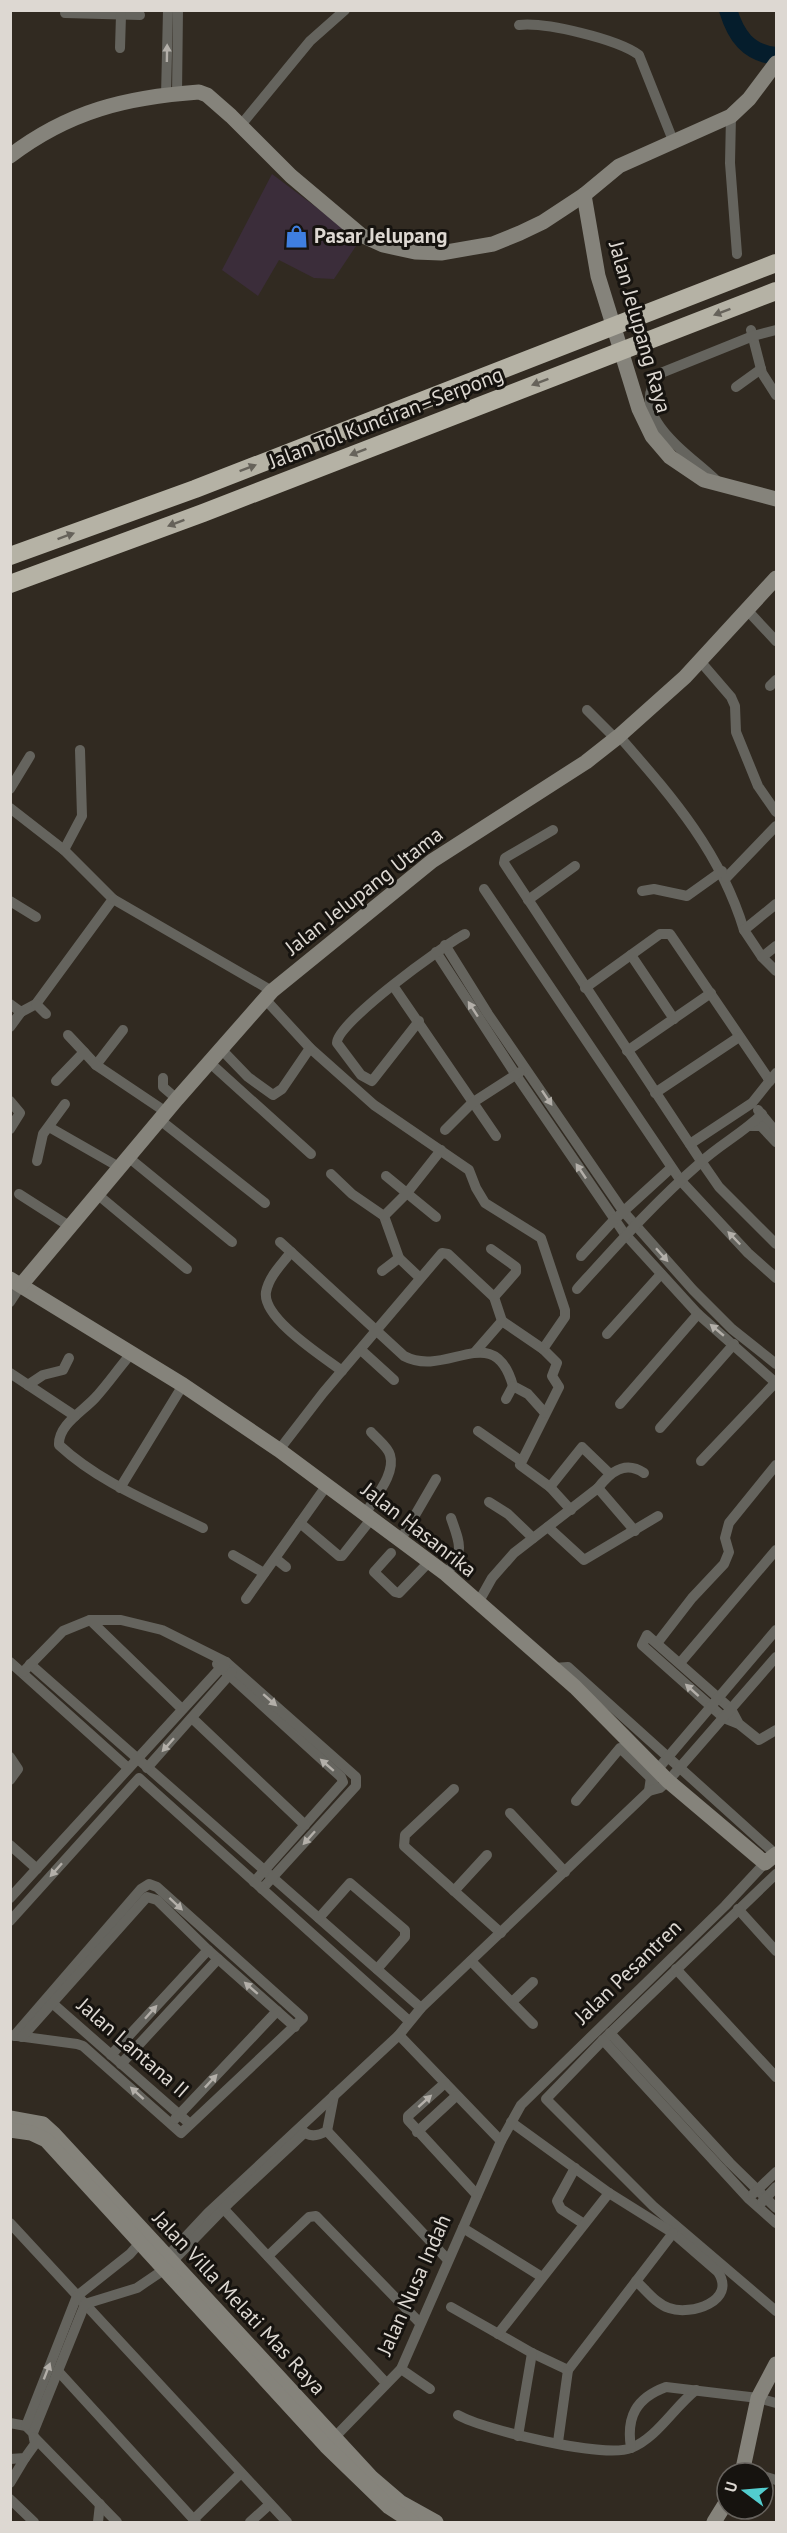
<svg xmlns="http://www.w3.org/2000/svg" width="787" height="2533" font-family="'PT Sans',sans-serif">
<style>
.commercial{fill:#3b2d3a}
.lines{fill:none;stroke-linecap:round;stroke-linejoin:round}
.river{stroke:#051d2c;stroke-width:18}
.street{stroke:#65645e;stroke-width:10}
.secondary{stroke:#85837b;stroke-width:15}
.highway{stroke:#b5b2a5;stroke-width:18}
.oneway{fill:#b3afa9}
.oneway2{fill:#66625a}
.labels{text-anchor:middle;stroke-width:6;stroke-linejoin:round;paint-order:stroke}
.poi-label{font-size:21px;font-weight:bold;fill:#ddd8d2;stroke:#16130f;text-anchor:start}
.street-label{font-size:21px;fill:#ddd8d2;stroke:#16130f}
</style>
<rect width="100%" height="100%" fill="#312a21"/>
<polygon class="commercial" points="272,174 360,240 334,279 314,278 279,260 258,296 222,270"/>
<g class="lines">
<path class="river" d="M728,10C736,36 748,53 776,56"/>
<g class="street">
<polyline points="65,13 140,15"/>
<path d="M519,25C546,22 617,39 639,55L674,143"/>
<polyline points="120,48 121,15"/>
<polyline points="177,94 178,10"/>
<polyline points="166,96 168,10"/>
<polyline points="731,116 730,163 737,254"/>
<polyline points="241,125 310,41 345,10"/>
<polyline points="751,330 762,373 776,395"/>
<polyline points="736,387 761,369"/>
<path d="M721,485C695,457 622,417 661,373L753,336L776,330"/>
<polyline points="748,611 776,641"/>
<polyline points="700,661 731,697 735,706 736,732 758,786 776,812"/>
<polyline points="770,686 776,680"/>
<polyline points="587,710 616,739"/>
<path d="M619,736C672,797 720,851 744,930"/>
<polyline points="10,789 30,756"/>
<polyline points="10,808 64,850 113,899 36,1004 21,1012 10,1004"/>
<polyline points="553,830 505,858 504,863 701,1161 719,1187 776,1244"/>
<polyline points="64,850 82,816 80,750"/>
<polyline points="726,878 776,826"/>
<polyline points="484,889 681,1181 748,1253 776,1278"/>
<polyline points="642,891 654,889 687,896 722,871"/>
<polyline points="113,899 272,991"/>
<polyline points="528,900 575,866"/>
<polyline points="10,901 36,917"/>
<polyline points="776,904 744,930 762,957 776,971"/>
<polyline points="445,945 488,1014 623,1211 693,1290 732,1329 776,1364"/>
<polyline points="436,952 516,1075 624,1233 698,1314 776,1383"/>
<polyline points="631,955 674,1019"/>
<polyline points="762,957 776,946"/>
<polyline points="394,987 496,1136"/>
<polyline points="585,988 660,934 670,934 770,1081"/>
<polyline points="264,998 310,1048 374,1105 469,1170 476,1188 485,1203 541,1238 565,1310 565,1317 543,1349 557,1363 552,1376 559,1387 520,1465 550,1487 571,1510"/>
<polyline points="36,1004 46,1014"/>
<path d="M419,1021L372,1081L361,1075L337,1043C336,1023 444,945 465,934"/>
<polyline points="10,1027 21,1012"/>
<polyline points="68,1035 84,1052"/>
<polyline points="221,1049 248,1077 273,1095 282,1089 310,1048"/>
<polyline points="627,1051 711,993"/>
<polyline points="209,1062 311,1154"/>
<polyline points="96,1065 123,1030"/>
<polyline points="163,1078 163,1087 177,1099"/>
<polyline points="56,1081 84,1052 96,1065 166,1112"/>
<polyline points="655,1093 739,1037"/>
<polyline points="10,1101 20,1113 10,1129"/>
<polyline points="758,1110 776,1132"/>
<polyline points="160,1120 265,1203"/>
<polyline points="750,1126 761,1126 776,1142"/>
<polyline points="49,1127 119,1167"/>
<polyline points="445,1130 472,1103 520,1072"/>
<polyline points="690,1144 752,1103 776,1073"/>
<polyline points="128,1157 232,1242"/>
<polyline points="37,1161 43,1134 65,1104"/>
<polyline points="331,1174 352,1194 384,1216 399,1258 420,1278"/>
<polyline points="386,1176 436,1217"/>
<polyline points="19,1194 69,1226"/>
<polyline points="97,1194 187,1269"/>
<polyline points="384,1216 407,1193 441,1150"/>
<path d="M280,1242L291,1252C282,1264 269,1276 266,1292C262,1318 322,1356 342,1371"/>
<polyline points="491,1249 516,1267 516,1272 494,1297"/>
<path d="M291,1252L404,1356C447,1379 494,1318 513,1386L528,1394L545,1413"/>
<polyline points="581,1256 614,1220 671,1168"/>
<polyline points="382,1271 399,1258"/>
<path d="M577,1289C617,1245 655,1202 700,1163C719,1145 743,1133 762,1114"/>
<polyline points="10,1302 21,1285"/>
<polyline points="607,1334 661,1274"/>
<polyline points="361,1350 394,1380"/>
<polyline points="475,1352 502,1321 543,1349"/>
<path d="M130,1355C118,1369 107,1385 95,1398C82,1412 58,1425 59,1445C100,1483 153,1503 203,1528"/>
<polyline points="10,1373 75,1416"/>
<polyline points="28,1385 43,1375 63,1370 69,1358"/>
<polyline points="506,1399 513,1386"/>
<polyline points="620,1404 698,1314"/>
<polyline points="660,1428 734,1344"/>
<polyline points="478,1431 521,1461"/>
<polyline points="279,1450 323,1393 442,1253 448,1254 494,1297 502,1321"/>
<polyline points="701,1461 776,1382"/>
<polyline points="550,1487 582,1447 609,1473"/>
<polyline points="120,1488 183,1385"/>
<path d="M598,1488C610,1472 625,1460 644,1473"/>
<polyline points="489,1502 508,1514 533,1538"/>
<path d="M366,1513C374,1498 396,1474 390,1455C388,1447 377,1439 371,1432"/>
<polyline points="300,1523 339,1556 342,1556 372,1518"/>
<polyline points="548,1527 584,1560 658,1516"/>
<polyline points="400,1541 436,1479"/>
<polyline points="391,1553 374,1572 395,1592 399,1593 428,1563"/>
<polyline points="233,1555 264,1573"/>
<polyline points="276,1559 286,1567"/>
<path d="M446,1574C465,1551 460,1544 451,1518"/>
<polyline points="246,1599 327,1485"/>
<polyline points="478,1603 492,1578 514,1553 598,1488 635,1531"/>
<polyline points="90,1620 182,1709"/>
<polyline points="658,1642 692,1598 724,1564 729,1552 725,1538 729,1523 776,1465"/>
<polyline points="10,1662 128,1768"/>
<polyline points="680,1663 776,1550"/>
<polyline points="30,1664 421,2008"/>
<polyline points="217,1664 341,1777 343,1782 254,1882"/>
<polyline points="554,1668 568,1667 771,1850"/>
<polyline points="23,1672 63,1631 90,1620 121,1620 162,1630 226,1662 356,1777 356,1786 262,1889"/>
<polyline points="192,1718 305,1825"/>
<polyline points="739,1724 731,1709 647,1635 642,1645 724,1718 739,1724 759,1740 776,1730"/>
<polyline points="10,1757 18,1769 10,1780"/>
<polyline points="147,1768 232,1672"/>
<polyline points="454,1789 405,1835 404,1846 501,1933"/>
<polyline points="649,1791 651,1777 776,1630"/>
<polyline points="576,1801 620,1748 654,1781"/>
<polyline points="510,1813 565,1872"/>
<polyline points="10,1845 37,1869"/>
<polyline points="776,1874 603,2040 546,2099 653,2206 776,2311"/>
<polyline points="454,1891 487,1855"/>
<polyline points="10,1898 226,1662"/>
<polyline points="738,1909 776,1951"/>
<polyline points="319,1918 350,1883 405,1930 405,1937 377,1969"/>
<polyline points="10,1921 139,1778 409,2021"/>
<polyline points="471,1961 533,2024"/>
<polyline points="676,1969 776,2077"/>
<polyline points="51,2002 190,2124"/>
<polyline points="512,2002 533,1982"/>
<polyline points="610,2033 730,2163 776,2208"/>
<polyline points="10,2035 77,2044 83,2046 181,2133 303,2018 157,1887 149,1884 141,1889 14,2036"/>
<polyline points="399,2035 501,2141"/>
<polyline points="22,2037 147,1897 157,1900 208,1950 295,2027"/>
<polyline points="603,2040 749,2199 776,2223"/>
<polyline points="111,2055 208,1950"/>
<polyline points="121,2064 218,1959"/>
<polyline points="445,2083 408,2116 408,2120 477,2195"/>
<polyline points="175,2119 277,2011"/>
<path d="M511,2122L609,2193L673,2233L718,2272C737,2301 691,2316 669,2308C656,2304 646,2290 636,2281"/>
<path d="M301,2129C308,2138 318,2136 327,2131L334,2095"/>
<polyline points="327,2131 448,2260"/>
<polyline points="417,2132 456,2096"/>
<polyline points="575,2168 557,2201 561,2209 584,2224"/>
<polyline points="753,2194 776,2172"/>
<polyline points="762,2202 776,2187"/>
<polyline points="220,2205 386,2383"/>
<polyline points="10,2223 287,2522"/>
<polyline points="463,2228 542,2277"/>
<polyline points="268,2256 309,2217 316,2216 420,2323"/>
<polyline points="163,2261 208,2213 399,2035 421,2008 649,1791 660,1788 668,1781 776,1657"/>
<polyline points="451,2307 532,2353 568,2370"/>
<polyline points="498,2334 609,2193"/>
<polyline points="401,2369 430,2389"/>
<polyline points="58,2371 196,2522"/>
<path d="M458,2415C484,2430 605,2459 631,2448C657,2438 674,2407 696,2390"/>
<polyline points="10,2423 26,2426 33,2433 35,2444 25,2458 10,2459"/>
<polyline points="26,2426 77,2296 130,2254 144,2238"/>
<polyline points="33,2433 85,2304 137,2288 165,2269 230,2202 304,2133"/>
<polyline points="518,2436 532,2353"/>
<polyline points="34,2437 117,2522"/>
<polyline points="330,2442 401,2369 501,2141 521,2105 725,1906 765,1863"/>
<polyline points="558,2442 568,2370 673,2233"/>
<path d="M631,2448C626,2417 636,2398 666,2387L758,2398L776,2403"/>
<polyline points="763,2476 776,2480"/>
<polyline points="10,2483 25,2458"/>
<polyline points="10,2499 34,2522"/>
<polyline points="194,2519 241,2473"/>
<polyline points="98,2522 100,2504"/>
<polyline points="250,2522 270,2504"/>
</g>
<g class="secondary">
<path d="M10,156C69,111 127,97 199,92L207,95L231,116L291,176L361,235L383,245L415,252L441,253L493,244L520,233L543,222L584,195L619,166L731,116L749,99L776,63"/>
<polyline points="584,195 598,276 639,409 652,436 670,457 704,480 776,499"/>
<polyline points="10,1279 183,1385 279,1450 446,1574 575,1687 668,1781 765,1863 776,1854"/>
<polyline points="21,1285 177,1099 272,991 432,861 586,762 619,736 685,677 776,578"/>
<polyline points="10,2118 43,2124 54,2134 372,2478 400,2502 436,2522"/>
<polyline points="10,2130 31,2133 46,2140 326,2446 389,2507 412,2522"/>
<polyline points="742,2473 758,2398 776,2364"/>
<polyline points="714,2522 727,2501"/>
</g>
<g class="highway">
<polyline points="10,556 195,489 776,263"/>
<polyline points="10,584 203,513 776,291"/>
</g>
</g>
<defs><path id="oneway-solid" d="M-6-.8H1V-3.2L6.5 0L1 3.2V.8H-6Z" transform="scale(1.5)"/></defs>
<g class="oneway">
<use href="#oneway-solid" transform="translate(167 53) rotate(-89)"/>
<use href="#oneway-solid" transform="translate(473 1009) rotate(-123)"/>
<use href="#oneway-solid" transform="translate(547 1098) rotate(56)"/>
<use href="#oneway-solid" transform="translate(581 1171) rotate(-124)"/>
<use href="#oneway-solid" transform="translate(734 1238) rotate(-134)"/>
<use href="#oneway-solid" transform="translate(662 1255) rotate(48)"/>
<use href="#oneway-solid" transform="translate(717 1330) rotate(-140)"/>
<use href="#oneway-solid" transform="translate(692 1690) rotate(-138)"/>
<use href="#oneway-solid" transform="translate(270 1700) rotate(41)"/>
<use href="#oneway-solid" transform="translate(168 1745) rotate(132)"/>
<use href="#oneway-solid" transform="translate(327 1765) rotate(-139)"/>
<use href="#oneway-solid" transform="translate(309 1838) rotate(132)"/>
<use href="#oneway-solid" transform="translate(56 1870) rotate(132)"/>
<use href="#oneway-solid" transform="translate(176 1904) rotate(43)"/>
<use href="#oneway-solid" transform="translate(251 1988) rotate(-139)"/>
<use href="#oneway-solid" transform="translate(151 2012) rotate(-48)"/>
<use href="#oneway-solid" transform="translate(211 2081) rotate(-47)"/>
<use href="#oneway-solid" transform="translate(137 2093) rotate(-138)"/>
<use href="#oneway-solid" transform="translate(425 2101) rotate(-42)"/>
<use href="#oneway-solid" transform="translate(47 2371) rotate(-69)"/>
</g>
<g class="oneway2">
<use href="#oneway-solid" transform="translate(722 312) rotate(159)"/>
<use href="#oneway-solid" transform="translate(540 382) rotate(159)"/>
<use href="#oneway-solid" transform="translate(358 452) rotate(159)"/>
<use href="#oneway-solid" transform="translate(248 468) rotate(-21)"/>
<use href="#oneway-solid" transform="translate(176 523) rotate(159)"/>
<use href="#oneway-solid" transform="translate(66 536) rotate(-20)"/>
</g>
<defs>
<symbol id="shop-bare" viewBox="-9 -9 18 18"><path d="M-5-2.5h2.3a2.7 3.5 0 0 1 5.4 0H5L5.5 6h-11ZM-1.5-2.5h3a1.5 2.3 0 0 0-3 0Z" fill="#3f7fe0" stroke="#16130f" stroke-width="2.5" paint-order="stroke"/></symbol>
</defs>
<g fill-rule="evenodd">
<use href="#shop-bare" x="280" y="220" width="33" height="33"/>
</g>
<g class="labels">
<g class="poi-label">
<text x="314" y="243">Pasar Jelupang</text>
</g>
<g class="street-label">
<text transform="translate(640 327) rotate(74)" y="7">Jalan Jelupang Raya</text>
<text transform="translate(386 418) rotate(-21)" y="7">Jalan Tol Kunciran–Serpong</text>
<text transform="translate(364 891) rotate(-38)" y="7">Jalan Jelupang Utama</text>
<text transform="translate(419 1530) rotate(38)" y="7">Jalan Hasanrika</text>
<text transform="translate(628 1972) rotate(-44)" y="7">Jalan Pesantren</text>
<text transform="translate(133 2048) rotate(41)" y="7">Jalan Lantana II</text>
<text transform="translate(414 2285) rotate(-66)" y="7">Jalan Nusa Indah</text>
<text transform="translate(239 2303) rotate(47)" y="7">Jalan Villa Melati Mas Raya</text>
</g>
</g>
<rect width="787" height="2533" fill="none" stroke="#ddd8d2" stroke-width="24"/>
<g transform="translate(745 2491) rotate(286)"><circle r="28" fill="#16130f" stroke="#66625d" stroke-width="1.5"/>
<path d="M0-4.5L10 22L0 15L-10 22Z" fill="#52cdce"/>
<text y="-9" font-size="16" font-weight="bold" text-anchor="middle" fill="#ddd8d2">U</text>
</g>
</svg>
